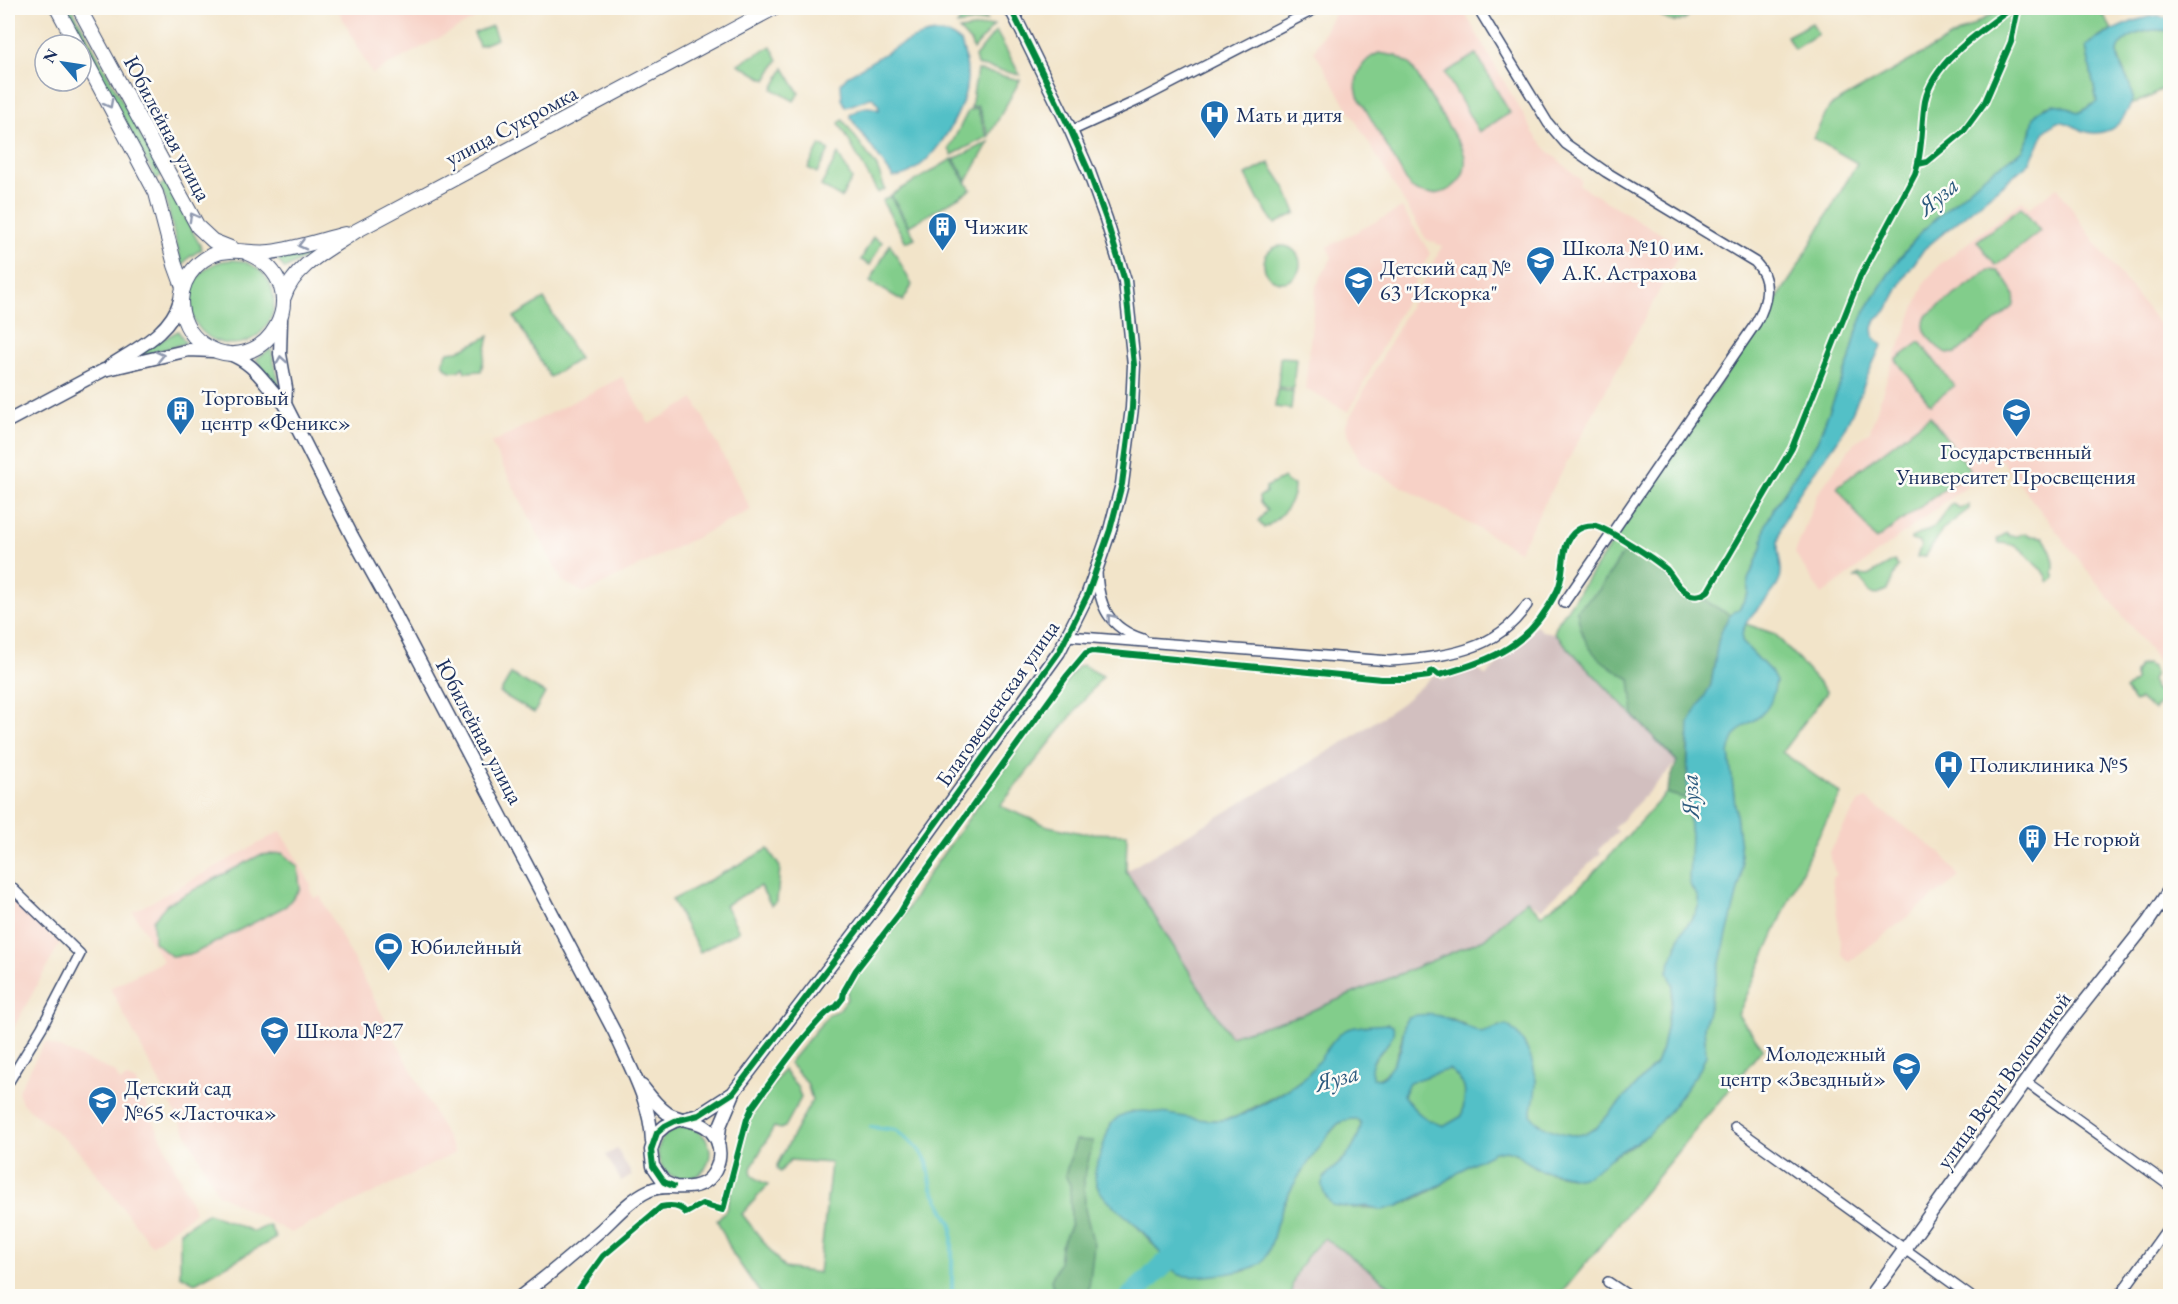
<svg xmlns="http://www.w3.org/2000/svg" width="2178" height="1304" font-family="'EB Garamond',serif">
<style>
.built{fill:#f7d1c6}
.industrial{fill:#d2bfbf}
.green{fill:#82cd8b;stroke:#4e7e74;stroke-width:1.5}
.forest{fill:#69b077;stroke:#42706a;stroke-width:1.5}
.water{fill:#52c0c7;stroke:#367892;stroke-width:1.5;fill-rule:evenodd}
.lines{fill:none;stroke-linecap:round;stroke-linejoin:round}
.stream{stroke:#52c0c7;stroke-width:4}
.river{stroke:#52c0c7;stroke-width:21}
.minor-casing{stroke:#3b4a6e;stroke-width:12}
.tertiary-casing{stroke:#3b4a6e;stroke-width:15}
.secondary-casing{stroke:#3b4a6e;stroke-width:16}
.minor{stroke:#fff;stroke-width:9}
.tertiary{stroke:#fff;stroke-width:12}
.secondary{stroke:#fff;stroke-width:14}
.cycleway-casing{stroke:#fdfcf7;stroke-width:10}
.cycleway{stroke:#00873e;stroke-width:6}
.oneway{stroke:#8d97ae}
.labels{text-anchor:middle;stroke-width:5;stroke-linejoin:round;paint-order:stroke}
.poi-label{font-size:22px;fill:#1b2f5e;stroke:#fdfcf7;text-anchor:start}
.street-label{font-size:22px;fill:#1b2f5e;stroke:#fdfcf7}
.water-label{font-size:24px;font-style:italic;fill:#2c5a7e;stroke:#fdfcf7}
</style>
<rect width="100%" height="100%" fill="#fdfcf7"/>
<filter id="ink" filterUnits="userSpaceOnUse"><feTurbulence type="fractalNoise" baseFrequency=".0167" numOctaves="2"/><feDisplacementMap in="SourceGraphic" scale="12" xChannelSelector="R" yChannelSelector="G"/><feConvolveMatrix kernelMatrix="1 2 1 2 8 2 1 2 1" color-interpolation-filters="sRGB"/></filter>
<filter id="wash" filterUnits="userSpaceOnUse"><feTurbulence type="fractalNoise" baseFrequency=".008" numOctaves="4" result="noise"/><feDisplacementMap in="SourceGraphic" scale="24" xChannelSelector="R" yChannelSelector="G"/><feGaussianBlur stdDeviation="1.35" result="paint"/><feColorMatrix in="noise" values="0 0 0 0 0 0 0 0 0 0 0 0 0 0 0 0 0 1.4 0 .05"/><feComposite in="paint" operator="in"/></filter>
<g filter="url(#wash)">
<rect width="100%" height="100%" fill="#f2e4c9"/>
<g class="built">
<polygon points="337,8 473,8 478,17 372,74"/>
<polygon points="1346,8 1462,8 1535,135 1546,149 1581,180 1579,185 1683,247 1519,551 1361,464 1345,426 1442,246 1426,239 1314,51 1334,14"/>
<polygon points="2057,187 2097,245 2170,338 2170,676 2001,460 1822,595 1795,553 1817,495 1853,444 1870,431 1890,369 1925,282 1939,265 2023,200 2029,208"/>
<polygon points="1402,208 1430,253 1349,412 1305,389 1316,286 1332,257 1327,247"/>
<polygon points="622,377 649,424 694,399 751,510 585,593 562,581 491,443"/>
<polygon points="1866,799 1942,854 1959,877 1849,962 1842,954 1832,877 1836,876 1829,852 1858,803"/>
<polygon points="281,831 311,885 310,891 314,898 320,896 455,1153 291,1233 218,1194 110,988 163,961 133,912"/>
<polygon points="8,898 60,943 8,1038"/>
<polygon points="45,1042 115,1072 120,1082 127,1078 136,1082 195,1212 151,1245 78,1150 22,1103 18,1091"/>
</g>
<g class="industrial">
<polygon points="1536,625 1542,631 1554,633 1677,762 1614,828 1618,831 1599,849 1601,853 1541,909 1527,900 1484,939 1301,1015 1230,1036 1126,871 1351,738 1402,703 1435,674 1444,680 1476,668 1486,676"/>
<polygon points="617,1149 632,1175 621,1181 606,1155"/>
<polygon points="1325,1238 1404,1296 1292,1296 1294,1280 1311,1250"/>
</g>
<g class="green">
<polygon points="64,8 72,8 162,175 156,179"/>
<polygon points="957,8 977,8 987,20 957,25 963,16 955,9"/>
<path d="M1656,8H1694L1686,19C1673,24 1662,21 1656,8Z"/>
<polygon points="2003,8 2099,8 2112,29 2086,46 2097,102 2079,113 2061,105 2046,106 2032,125 2031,134 2023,150 1983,177 1923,230 1895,264 1865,311 1857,331 1850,359 1817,442 1774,508 1766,524 1762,548 1748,580 1748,594 1739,609 1730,615 1718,642 1702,703 1677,762 1554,633 1557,624 1793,275 1857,163 1813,138 1830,106"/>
<polygon points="1812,23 1818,34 1794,49 1787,36"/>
<polygon points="994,25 973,50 971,43 959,30"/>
<polygon points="492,26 497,39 479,46 474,33"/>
<path d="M2153,30L2170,31V84L2150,97L2131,104C2137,71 2086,41 2153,30Z"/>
<polygon points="996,31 1020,75 977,65 975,57"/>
<polygon points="771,46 778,60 766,80 738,64"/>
<path d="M1379,53L1396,56L1410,64L1462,148C1477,181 1438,207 1410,187L1358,96C1352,78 1361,60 1379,53Z"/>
<polygon points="1476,54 1510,113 1479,132 1445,73"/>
<polygon points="784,68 799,93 794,101 773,89"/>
<polygon points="977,70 1020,80 989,136 978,106 971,108"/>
<polygon points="977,108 987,137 952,155 949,149 968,111"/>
<polygon points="843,120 877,167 885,189 878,193 839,123"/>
<polygon points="989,142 967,181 954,159"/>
<polygon points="820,145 829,150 817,173 808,168"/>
<polygon points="838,154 852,179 841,198 821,186"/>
<polygon points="952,159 971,190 909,226 891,195"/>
<polygon points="1269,163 1285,187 1296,213 1275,224 1259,201 1246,175"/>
<polygon points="166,182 202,249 188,258 182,266 165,197 159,186"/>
<polygon points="890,196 915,238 906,242 882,201"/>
<polygon points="2021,207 2040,231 1996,266 1977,241"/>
<polygon points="873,237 882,242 870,265 861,260"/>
<polygon points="890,244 912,285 903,301 870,282"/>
<polygon points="321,246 322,248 285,269 276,258"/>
<circle cx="1282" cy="264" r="18"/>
<circle cx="232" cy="302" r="42"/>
<path d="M1989,270L1998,271C2006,281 2019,293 2013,307L1956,353C1943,357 1923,336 1924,324C1924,320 1925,318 1927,315Z"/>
<polygon points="544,299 579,359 550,377 514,317"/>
<polygon points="178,331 186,343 130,359 129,358"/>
<path d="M489,336L481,371L465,372L463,367C456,375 445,372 443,361L448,352L458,351Z"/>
<polygon points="1920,342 1954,386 1930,404 1896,360"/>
<polygon points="271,349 280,387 276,388 256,359"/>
<polygon points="1280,357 1296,358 1293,389 1278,387"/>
<polygon points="1277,390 1293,391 1291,409 1275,407"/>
<polygon points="1930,416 1970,470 1876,540 1837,487"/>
<path d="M1284,478L1287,483L1294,485C1295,502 1279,520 1264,528L1258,521L1267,510L1260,503L1259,497L1266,492V487Z"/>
<polygon points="1952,504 1959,508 1969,505 1969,509 1943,529 1926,556 1917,557 1921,545 1918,542 1911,540 1911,538 1934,527"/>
<path d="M2007,533L2009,536H2017L2025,533L2031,536L2043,537C2049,547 2057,561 2053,572L2055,578L2049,583C2046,571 2043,572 2035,564C2023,550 2019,544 1999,543L1997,539Z"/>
<polygon points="1894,561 1898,566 1887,590 1875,595 1869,592 1861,578 1855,578 1859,575 1868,576"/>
<path d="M1746,624L1775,634L1827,692L1782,752L1841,794L1814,844L1738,1015L1763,1048L1559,1296H1404L1325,1238C1310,1251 1289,1275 1292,1296H1142L1173,1270L1180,1275L1245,1271L1267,1253L1279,1216L1295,1179L1329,1134L1339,1123L1347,1119H1356L1361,1124C1359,1141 1348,1156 1335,1167L1351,1208C1369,1206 1382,1212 1400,1205C1414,1200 1428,1193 1441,1185C1458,1174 1484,1149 1505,1150C1516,1150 1530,1165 1541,1170C1552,1174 1565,1176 1577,1178L1636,1143L1670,1110L1700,1069L1706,1055L1704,1027L1708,1006L1740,882L1742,865L1729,754L1731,741L1738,729L1759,716L1776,682L1771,672L1742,642L1741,635Z"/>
<polygon points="2146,664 2152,667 2155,673 2152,681 2154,689 2160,692 2170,688 2170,706 2161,702 2154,710 2140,699 2135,702 2125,690 2135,681 2135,673 2139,666"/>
<path d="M1082,665L1103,676L1000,806L1048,826L1082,833L1127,834L1126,871L1230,1036L1301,1015L1484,939L1527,900L1541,915L1578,888L1600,866L1666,793L1687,799L1691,836V887L1698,897L1699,905L1696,913L1681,933L1668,971L1673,985L1672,999L1662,1048L1656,1064L1596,1128C1591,1131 1585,1135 1578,1135C1565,1136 1537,1127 1531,1115L1536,1081L1529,1056L1525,1044L1500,1026C1474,1042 1473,1025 1452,1019C1444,1016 1415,1022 1405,1022C1402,1039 1396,1075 1376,1079L1373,1078L1370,1068C1375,1055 1396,1040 1393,1026L1388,1024L1348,1029L1330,1044L1319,1063L1305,1077L1288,1089L1236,1117L1222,1120H1199L1131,1111L1111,1124L1106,1139L1097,1186L1105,1197L1134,1223L1162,1254L1121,1296H762L733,1254L717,1220L726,1210L749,1120L783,1070L797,1086L801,1098L785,1127L780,1129L774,1127L752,1166C748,1177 759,1180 768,1185L742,1214L784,1268L819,1273L831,1163L790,1160L780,1172L777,1169V1165L812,1100L807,1083L789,1063L829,1014L839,1010L847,999V991L858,974L901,920L923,882L1077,667Z"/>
<polygon points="511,674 545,693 534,713 500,693"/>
<polygon points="768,849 780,867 777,901 771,905 760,886 725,905 739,931 700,952 672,900"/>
<polygon points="282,853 298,867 300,889 286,906 193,954 171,956 154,942 153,920 167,904 260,855"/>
<path d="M1449,1069C1469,1085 1466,1091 1462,1116L1445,1126C1425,1121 1415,1112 1403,1095L1409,1082Z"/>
<circle cx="684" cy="1153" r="26"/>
<polygon points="208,1213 254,1232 269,1225 276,1238 195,1283 180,1275 180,1231"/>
</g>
<g class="forest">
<path d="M1627,547L1664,573L1683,594L1689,597L1702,599L1730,615L1718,642L1711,685L1688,737L1687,799L1666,793L1677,761L1634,716L1630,679C1598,660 1582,650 1577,610L1599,590Z"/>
<polygon points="1076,1140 1093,1141 1084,1179 1085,1209 1094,1245 1088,1296 1055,1296 1051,1280 1059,1263 1061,1246 1071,1224 1070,1185 1065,1175"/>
</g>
<g class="water">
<path d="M2155,16L2170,19V31C2158,29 2145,30 2134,35C2097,53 2135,75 2132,100C2131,106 2127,112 2124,116C2120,123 2114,129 2106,131C2082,139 2074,120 2057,122L2045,131L2030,162L1924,249L1904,278L1887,310L1876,319L1873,328L1874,337L1882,345C1866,374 1857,408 1840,436C1822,465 1795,491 1783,524C1780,531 1778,538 1778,546C1778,558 1784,570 1779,582C1771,602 1739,616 1742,642L1771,672L1776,682C1774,690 1773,698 1769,705C1756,728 1735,718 1729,754L1742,865L1740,882L1704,1027L1706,1055L1700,1069L1670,1110L1648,1135L1616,1154L1587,1176L1577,1178L1541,1170L1524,1160L1516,1153L1506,1150L1494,1152L1469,1165L1442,1184L1398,1206L1382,1210L1367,1206L1351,1208L1332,1205C1328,1200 1321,1191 1322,1183C1324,1174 1335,1168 1341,1162C1352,1151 1360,1138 1361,1123L1356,1119C1350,1119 1344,1120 1339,1123C1331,1129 1325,1140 1319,1148C1303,1169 1289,1189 1280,1214C1274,1228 1273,1248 1263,1261C1253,1273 1195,1279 1180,1275C1173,1273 1157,1248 1151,1241C1145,1234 1139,1227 1132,1221C1118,1209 1094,1195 1095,1173C1096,1164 1100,1155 1103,1147C1107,1135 1109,1122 1120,1116C1147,1100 1201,1130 1236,1117C1254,1110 1292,1089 1306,1076C1319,1064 1334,1034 1348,1029C1358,1025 1377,1025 1388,1024L1393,1026C1398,1046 1362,1056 1373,1078L1380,1079L1385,1076L1397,1057L1401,1048L1405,1022L1408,1017C1440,1009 1453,1022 1482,1033L1506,1025C1523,1034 1535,1062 1536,1082C1536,1093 1533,1104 1531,1115C1537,1127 1565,1136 1578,1135C1585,1135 1591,1131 1596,1128L1656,1064L1662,1048L1672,999L1673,985L1668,971L1681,933L1696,913L1699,905L1698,897L1691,887L1689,879L1691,836L1687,799L1689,723L1711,685L1718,642L1723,627L1730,615L1739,609L1748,594V580L1762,548L1766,524L1774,508L1817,442L1850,359L1857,331L1865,311L1895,264L1923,230L1983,177L2023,150L2031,134L2034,117L2039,111L2053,104L2061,105L2079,113L2097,102L2086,46C2106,33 2131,19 2155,16ZM1449,1069C1469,1085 1466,1092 1462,1116L1445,1126C1425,1121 1415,1112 1403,1095L1409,1082Z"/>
<path d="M936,33L950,35L961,42C966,57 969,72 966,88C961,118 927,176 893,177L850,117V115C861,108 867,104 879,110V106L873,98H870L846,107L842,99L841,83L847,76C873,62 908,35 936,33Z"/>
</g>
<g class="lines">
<polyline class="stream" points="871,1127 896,1130 918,1148 927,1162 932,1188 952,1225 952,1296"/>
<polyline class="river" points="1131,1296 1188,1242"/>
</g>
</g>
<g filter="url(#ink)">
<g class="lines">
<defs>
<g id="minor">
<path d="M1478,8L1548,123L1566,144L1606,172L1755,262C1773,280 1767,304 1756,323L1564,603"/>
<polyline points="1071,131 1141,99 1317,8"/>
<path d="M1097,573C1099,607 1109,628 1143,639"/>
<path d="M1068,636L1390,661C1443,657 1496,652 1527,605"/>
<polyline points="8,884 80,954 42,1027 8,1083"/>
<polyline points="2026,1082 2170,1186"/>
<polyline points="1735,1127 1970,1296"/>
<polyline points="1608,1282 1629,1296"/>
<polyline points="2119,1296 2170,1225"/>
</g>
<g id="tertiary">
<polyline points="281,319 280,354 286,388 285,404"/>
<path d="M227,353C259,365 262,383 285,404L352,536L388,601L615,1033C630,1067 651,1103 652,1142"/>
<path d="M110,366C137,348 171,333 180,300"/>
<polyline points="8,421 104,370 189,350 213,351"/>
<polyline points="718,1143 720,1126 734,1093"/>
<polyline points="673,1186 664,1182 653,1166 651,1150 657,1133 665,1126 675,1121 699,1115 733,1093 879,902 1059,652 1087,596 1110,530 1122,484 1132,408 1134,365 1125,281 1106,219 1089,172 1071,131 1013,13 1007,8"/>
<path d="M521,1296C549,1275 576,1252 602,1229C616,1216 631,1199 648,1191C668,1181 691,1195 709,1179C719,1169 722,1153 717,1141C707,1117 685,1124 667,1113C657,1106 649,1095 642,1086"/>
<polyline points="1871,1296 2064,1028 2148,922 2170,889"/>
</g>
<g id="secondary">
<polyline points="57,8 77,45"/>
<polyline points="79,8 198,227 213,241 233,249"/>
<polyline points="81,52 156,193 175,265 183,287"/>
<path d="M247,253C323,285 264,386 203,344C189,335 181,318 181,301C182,275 203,252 230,251C243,250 256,254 270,252C295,249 321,240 345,234"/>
<path d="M284,297C294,265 330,249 356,231L774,8"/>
</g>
</defs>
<use href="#minor" class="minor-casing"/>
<use href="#tertiary" class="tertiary-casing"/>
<use href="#secondary" class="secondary-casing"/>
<use href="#minor" class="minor"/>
<use href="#tertiary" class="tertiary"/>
<use href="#secondary" class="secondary"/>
<defs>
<g id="cycleway">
<polyline points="1918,164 1927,162 1963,132 1985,102 2011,42 2018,8"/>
<polyline points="673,1186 664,1182 653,1166 651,1150 657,1133 665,1126 675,1121 699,1115 733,1093 879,902 1059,652 1087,596 1110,530 1122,484 1132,408 1134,365 1125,281 1106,219 1089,172 1071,131 1013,13 1007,8"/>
<path d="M570,1296L577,1292L603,1256L661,1207C670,1205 680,1205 686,1213L702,1204L723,1210L747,1119L752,1108C764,1091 821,1010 836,1007L843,998L844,991L856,970L900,913L920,879L1066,677L1086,653L1092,651L1381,679H1405L1429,676L1430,672L1434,671L1439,675C1494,660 1530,645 1557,591C1568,570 1556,538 1583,527C1587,526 1592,525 1596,526C1612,531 1653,558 1666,569C1674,578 1679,590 1691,595C1698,597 1703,595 1708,591L1792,448L1860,277L1915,174C1923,151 1921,125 1925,101C1933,62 1982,30 2012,8"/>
</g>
</defs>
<use href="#cycleway" class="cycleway-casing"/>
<use href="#cycleway" class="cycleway"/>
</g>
<defs><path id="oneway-chevron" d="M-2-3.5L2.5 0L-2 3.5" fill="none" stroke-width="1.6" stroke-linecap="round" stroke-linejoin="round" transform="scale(1.5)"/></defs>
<g class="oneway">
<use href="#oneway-chevron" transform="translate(109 104) rotate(62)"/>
<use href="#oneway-chevron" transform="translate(193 217) rotate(-119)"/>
<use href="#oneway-chevron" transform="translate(302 245) rotate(166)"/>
<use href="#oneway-chevron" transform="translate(160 356) rotate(-13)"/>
<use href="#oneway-chevron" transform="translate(281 360) rotate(-99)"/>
<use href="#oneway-chevron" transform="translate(1111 618) rotate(-129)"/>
</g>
</g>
<defs>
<symbol id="hospital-pin" viewBox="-11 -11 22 30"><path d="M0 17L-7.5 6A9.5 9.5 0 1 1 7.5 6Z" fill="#1f6fb2" stroke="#fdfcf7"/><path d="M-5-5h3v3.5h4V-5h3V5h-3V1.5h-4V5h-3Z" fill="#fff"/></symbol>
<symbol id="building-pin" viewBox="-11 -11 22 30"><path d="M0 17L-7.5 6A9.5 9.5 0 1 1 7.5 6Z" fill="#1f6fb2" stroke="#fdfcf7"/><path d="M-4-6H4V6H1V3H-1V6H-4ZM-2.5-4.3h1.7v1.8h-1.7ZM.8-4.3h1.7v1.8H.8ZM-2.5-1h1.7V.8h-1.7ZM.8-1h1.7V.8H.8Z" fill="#fff"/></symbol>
<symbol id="school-pin" viewBox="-11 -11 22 30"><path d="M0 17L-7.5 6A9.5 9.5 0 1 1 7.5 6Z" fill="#1f6fb2" stroke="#fdfcf7"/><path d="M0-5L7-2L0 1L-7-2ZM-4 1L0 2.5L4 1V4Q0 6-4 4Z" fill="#fff"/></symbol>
<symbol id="university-pin" viewBox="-11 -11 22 30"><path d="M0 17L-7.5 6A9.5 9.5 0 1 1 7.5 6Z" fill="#1f6fb2" stroke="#fdfcf7"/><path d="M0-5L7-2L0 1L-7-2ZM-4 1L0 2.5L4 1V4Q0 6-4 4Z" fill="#fff"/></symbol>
<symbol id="stadium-pin" viewBox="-11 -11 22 30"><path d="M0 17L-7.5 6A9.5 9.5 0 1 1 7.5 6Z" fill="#1f6fb2" stroke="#fdfcf7"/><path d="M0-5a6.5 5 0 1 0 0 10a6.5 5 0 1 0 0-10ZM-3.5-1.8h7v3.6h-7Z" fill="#fff"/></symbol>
</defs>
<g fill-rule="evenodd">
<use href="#hospital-pin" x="1198" y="98" width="33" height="45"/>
<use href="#building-pin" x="926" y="210" width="33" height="45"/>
<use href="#school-pin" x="1524" y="244" width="33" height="45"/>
<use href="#school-pin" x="1342" y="264" width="33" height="45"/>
<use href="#building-pin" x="164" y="394" width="33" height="45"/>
<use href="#university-pin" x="2000" y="396" width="33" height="45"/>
<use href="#hospital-pin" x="1932" y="748" width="33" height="45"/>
<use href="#building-pin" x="2016" y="822" width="33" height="45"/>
<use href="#stadium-pin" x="372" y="930" width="33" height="45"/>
<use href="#school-pin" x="258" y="1014" width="33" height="45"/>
<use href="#school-pin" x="1890" y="1050" width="33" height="45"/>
<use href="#school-pin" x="86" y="1084" width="33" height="45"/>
</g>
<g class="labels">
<g class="poi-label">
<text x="1236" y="122">Мать и дитя</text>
<text x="964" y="234">Чижик</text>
<text x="1562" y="255">Школа №10 им.<tspan x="1562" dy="25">А.К. Астрахова</tspan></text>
<text x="1380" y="275">Детский сад №<tspan x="1380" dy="25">63 "Искорка"</tspan></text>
<text x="201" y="405">Торговый<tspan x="201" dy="25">центр «Феникс»</tspan></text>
<text x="2016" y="459" text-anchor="middle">Государственный<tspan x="2016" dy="25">Университет Просвещения</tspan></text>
<text x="1969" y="772">Поликлиника №5</text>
<text x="2053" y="846">Не горюй</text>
<text x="410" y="954">Юбилейный</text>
<text x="296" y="1038">Школа №27</text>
<text x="1886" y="1061" text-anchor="end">Молодежный<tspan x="1886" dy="25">центр «Звездный»</tspan></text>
<text x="124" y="1095">Детский сад<tspan x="124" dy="25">№65 «Ласточка»</tspan></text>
</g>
<g class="street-label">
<text transform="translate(511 125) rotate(-28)" y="8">улица Сукромка</text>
<text transform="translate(168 128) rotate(62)" y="8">Юбилейная улица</text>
<text transform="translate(997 703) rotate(-55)" y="8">Благовещенская улица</text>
<text transform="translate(480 731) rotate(62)" y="8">Юбилейная улица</text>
<text transform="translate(2003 1080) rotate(-54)" y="8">улица Веры Волошиной</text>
</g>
<g class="water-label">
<text transform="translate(1938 196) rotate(-40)" y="8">Яуза</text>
<text transform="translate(1690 796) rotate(-92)" y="8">Яуза</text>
<text transform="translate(1337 1078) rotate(-16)" y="8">Яуза</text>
</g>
</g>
<rect width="2178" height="1304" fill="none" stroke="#fdfcf7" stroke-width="30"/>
<g transform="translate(63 63) rotate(299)"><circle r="28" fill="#fdfcf7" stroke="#a3aaba" stroke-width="1.5"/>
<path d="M0-4.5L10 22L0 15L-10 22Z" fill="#1f6fb2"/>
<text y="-9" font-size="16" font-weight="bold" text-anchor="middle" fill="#1b2f5e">N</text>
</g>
</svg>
